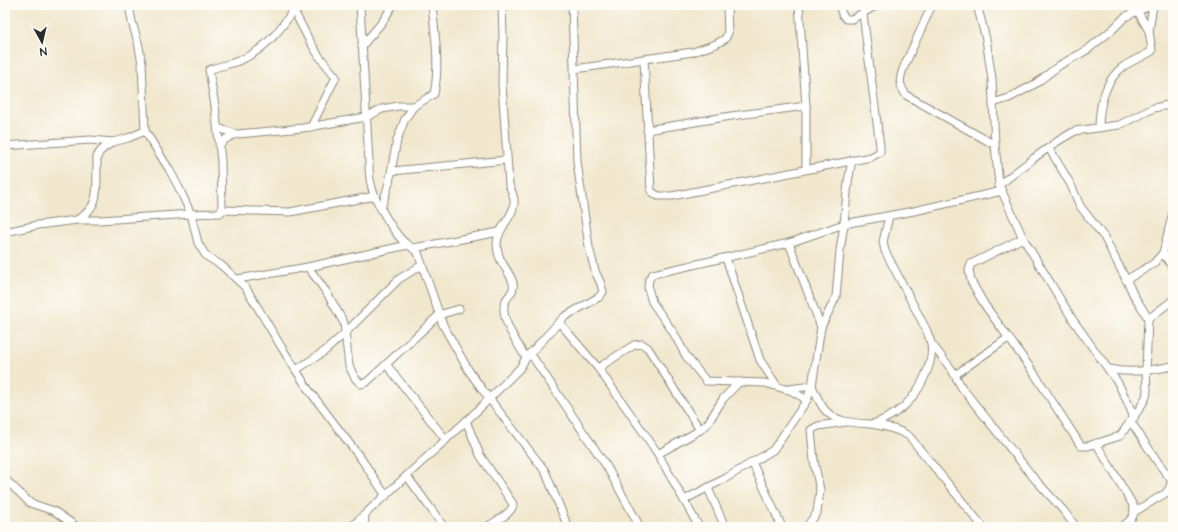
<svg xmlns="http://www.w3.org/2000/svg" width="1178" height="532" font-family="'Architects Daughter',sans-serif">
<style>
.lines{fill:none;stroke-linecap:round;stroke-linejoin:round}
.minor-casing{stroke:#8e897c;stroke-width:9}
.minor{stroke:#fff;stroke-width:7}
</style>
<rect width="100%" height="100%" fill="#fdfcf7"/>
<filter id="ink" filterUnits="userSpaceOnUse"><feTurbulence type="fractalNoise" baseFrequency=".025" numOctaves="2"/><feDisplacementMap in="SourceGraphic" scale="8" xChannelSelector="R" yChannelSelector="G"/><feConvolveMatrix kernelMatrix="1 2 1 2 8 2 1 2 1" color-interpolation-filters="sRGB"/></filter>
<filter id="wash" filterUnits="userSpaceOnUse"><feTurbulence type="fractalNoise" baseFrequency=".012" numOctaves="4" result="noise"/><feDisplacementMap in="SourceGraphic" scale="16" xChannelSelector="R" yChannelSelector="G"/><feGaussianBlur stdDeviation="0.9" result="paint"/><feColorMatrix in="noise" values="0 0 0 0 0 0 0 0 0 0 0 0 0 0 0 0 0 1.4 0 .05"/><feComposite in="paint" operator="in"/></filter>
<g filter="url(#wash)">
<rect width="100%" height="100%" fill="#f1e7cd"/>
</g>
<g filter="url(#ink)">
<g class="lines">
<defs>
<g id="minor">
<polyline points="129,5 132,22 138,42 142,63 145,131 169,169 179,188 191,214 198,243 206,256 221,265 246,288 282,348 308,389 362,460 386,496"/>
<polyline points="291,5 308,38 319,56 336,77 311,127"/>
<path d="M360,5L369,162C369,169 369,177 371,184C373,198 392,229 401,239C406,245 413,247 418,253L443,325L469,371L482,389L545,471L568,527"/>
<path d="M502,5L503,35L502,85L509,185C511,189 513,194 514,199C516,216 497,227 497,244C497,262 509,269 513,283C515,292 508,295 505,302C499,318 518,344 526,358"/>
<polyline points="799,5 806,106 806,169"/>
<polyline points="839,5 842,14 846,19 852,19 877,5"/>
<path d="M932,5L903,69C899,81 899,84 906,95L995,145"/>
<polyline points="977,5 986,39 992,79 995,145 999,185 1023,238 1073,320 1118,383 1128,403 1134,418"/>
<polyline points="1149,31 1153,5"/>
<polyline points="362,46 383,21 393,5"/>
<polyline points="644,59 651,191 658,196 672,196 871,157 880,152 880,146 863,14"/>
<polyline points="575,69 693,52 716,44 725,39 728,33 727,5"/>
<polyline points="993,103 1009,98 1035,84 1060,65 1087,50 1112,30 1125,17 1137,11 1154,5"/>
<polyline points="218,128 236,134"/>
<path d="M1099,128C1099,106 1105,79 1124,66C1133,60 1143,57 1152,51L1149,31L1134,5"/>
<polyline points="647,130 731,116 806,106"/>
<path d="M220,145C225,138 230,136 238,134L303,128L366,117L382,109L398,106H414"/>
<polyline points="5,146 90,140 113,142 128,138 145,131"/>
<polyline points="392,171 507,160"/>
<polyline points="999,185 1034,158 1058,141 1075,131 1119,125 1154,108 1173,104"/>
<path d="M381,209L389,183L397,140L405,119L414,106L434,94C440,66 435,34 432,5"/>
<polyline points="222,210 290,212 375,196"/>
<path d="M78,219C101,206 96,189 97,167C97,164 97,160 97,157C99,150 107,146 113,142"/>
<path d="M5,232L38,225L77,220H100L191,214L220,213L222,210L221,161L215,106L209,70C221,65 234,64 245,58C268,47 283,26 297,5"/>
<path d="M1023,238L971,264L969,270L971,281L984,304L1034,373L1081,446H1088L1120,436L1140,408L1146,397L1147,391L1146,370L1148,319C1143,307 1134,299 1130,287L1104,237L1080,206L1071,185L1049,148"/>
<polyline points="789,243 821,327"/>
<polyline points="414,248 499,232"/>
<polyline points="1163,253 1173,268"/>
<polyline points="726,258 760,360 777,386"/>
<polyline points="308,267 327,293 344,323 349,366 355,378 361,384 367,382 439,315 459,309"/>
<polyline points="238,279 308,267 408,245"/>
<polyline points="1126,280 1153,264 1163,253 1173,212"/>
<polyline points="1148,319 1173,300"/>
<polyline points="559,322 598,368 646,436 658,454 699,527"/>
<polyline points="931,343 952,370 962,388 1033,477 1063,510 1076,527"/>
<polyline points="530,353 607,467 640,527"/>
<polyline points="386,364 446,440"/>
<polyline points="598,368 634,345 642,344 648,348 700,430"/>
<path d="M1109,369C1130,374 1152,370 1173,366"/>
<polyline points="296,370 325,351 345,333 399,279 422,265"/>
<polyline points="955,375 1008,338"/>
<path d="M812,386C816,394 819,403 825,410C836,423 856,423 871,424C884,426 898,429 909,436L983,527"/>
<polyline points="789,389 812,386"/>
<polyline points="807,400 792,391 765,383 706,381 686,356 673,332 652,302 648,288 649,279 653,274 789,243 844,224 914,211 1002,191"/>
<path d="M466,421L480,455L513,504C513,513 497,520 490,525"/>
<polyline points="1131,422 1159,464 1173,482"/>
<path d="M873,424C898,415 914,401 925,376C930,365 933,354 931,343C930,339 928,335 927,331L885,251L883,242L889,216"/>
<path d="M1096,443L1133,505C1136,518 1131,519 1122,527"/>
<polyline points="658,454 700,430 708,423 723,399 739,382"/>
<polyline points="752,462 782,527"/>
<polyline points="407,476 444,527"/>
<polyline points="5,479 30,503 54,511 77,527"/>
<polyline points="708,488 725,527"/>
<polyline points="684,500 726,478 773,450 807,400 812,386 821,327 836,297 840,251 844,224 848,182 852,160"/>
<polyline points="1134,512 1166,493 1170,487 1172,477"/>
<polyline points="351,527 478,410 520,368 526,358 564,317 599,297 603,292 601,284 595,271 589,247 577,162 572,5"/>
<polyline points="364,527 365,515"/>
<polyline points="806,527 817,513 820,490 814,461 811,430 818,426 846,422"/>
</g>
</defs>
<use href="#minor" class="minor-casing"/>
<use href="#minor" class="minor"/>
</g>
</g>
<rect width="1178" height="532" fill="none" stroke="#fdfcf7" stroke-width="20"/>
<g transform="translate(42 42) rotate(172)" stroke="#fdfcf7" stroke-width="3" paint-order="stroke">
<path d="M0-3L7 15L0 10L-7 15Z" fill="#2b2b2b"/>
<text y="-6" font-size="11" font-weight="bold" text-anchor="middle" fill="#2b2b2b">N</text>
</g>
</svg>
